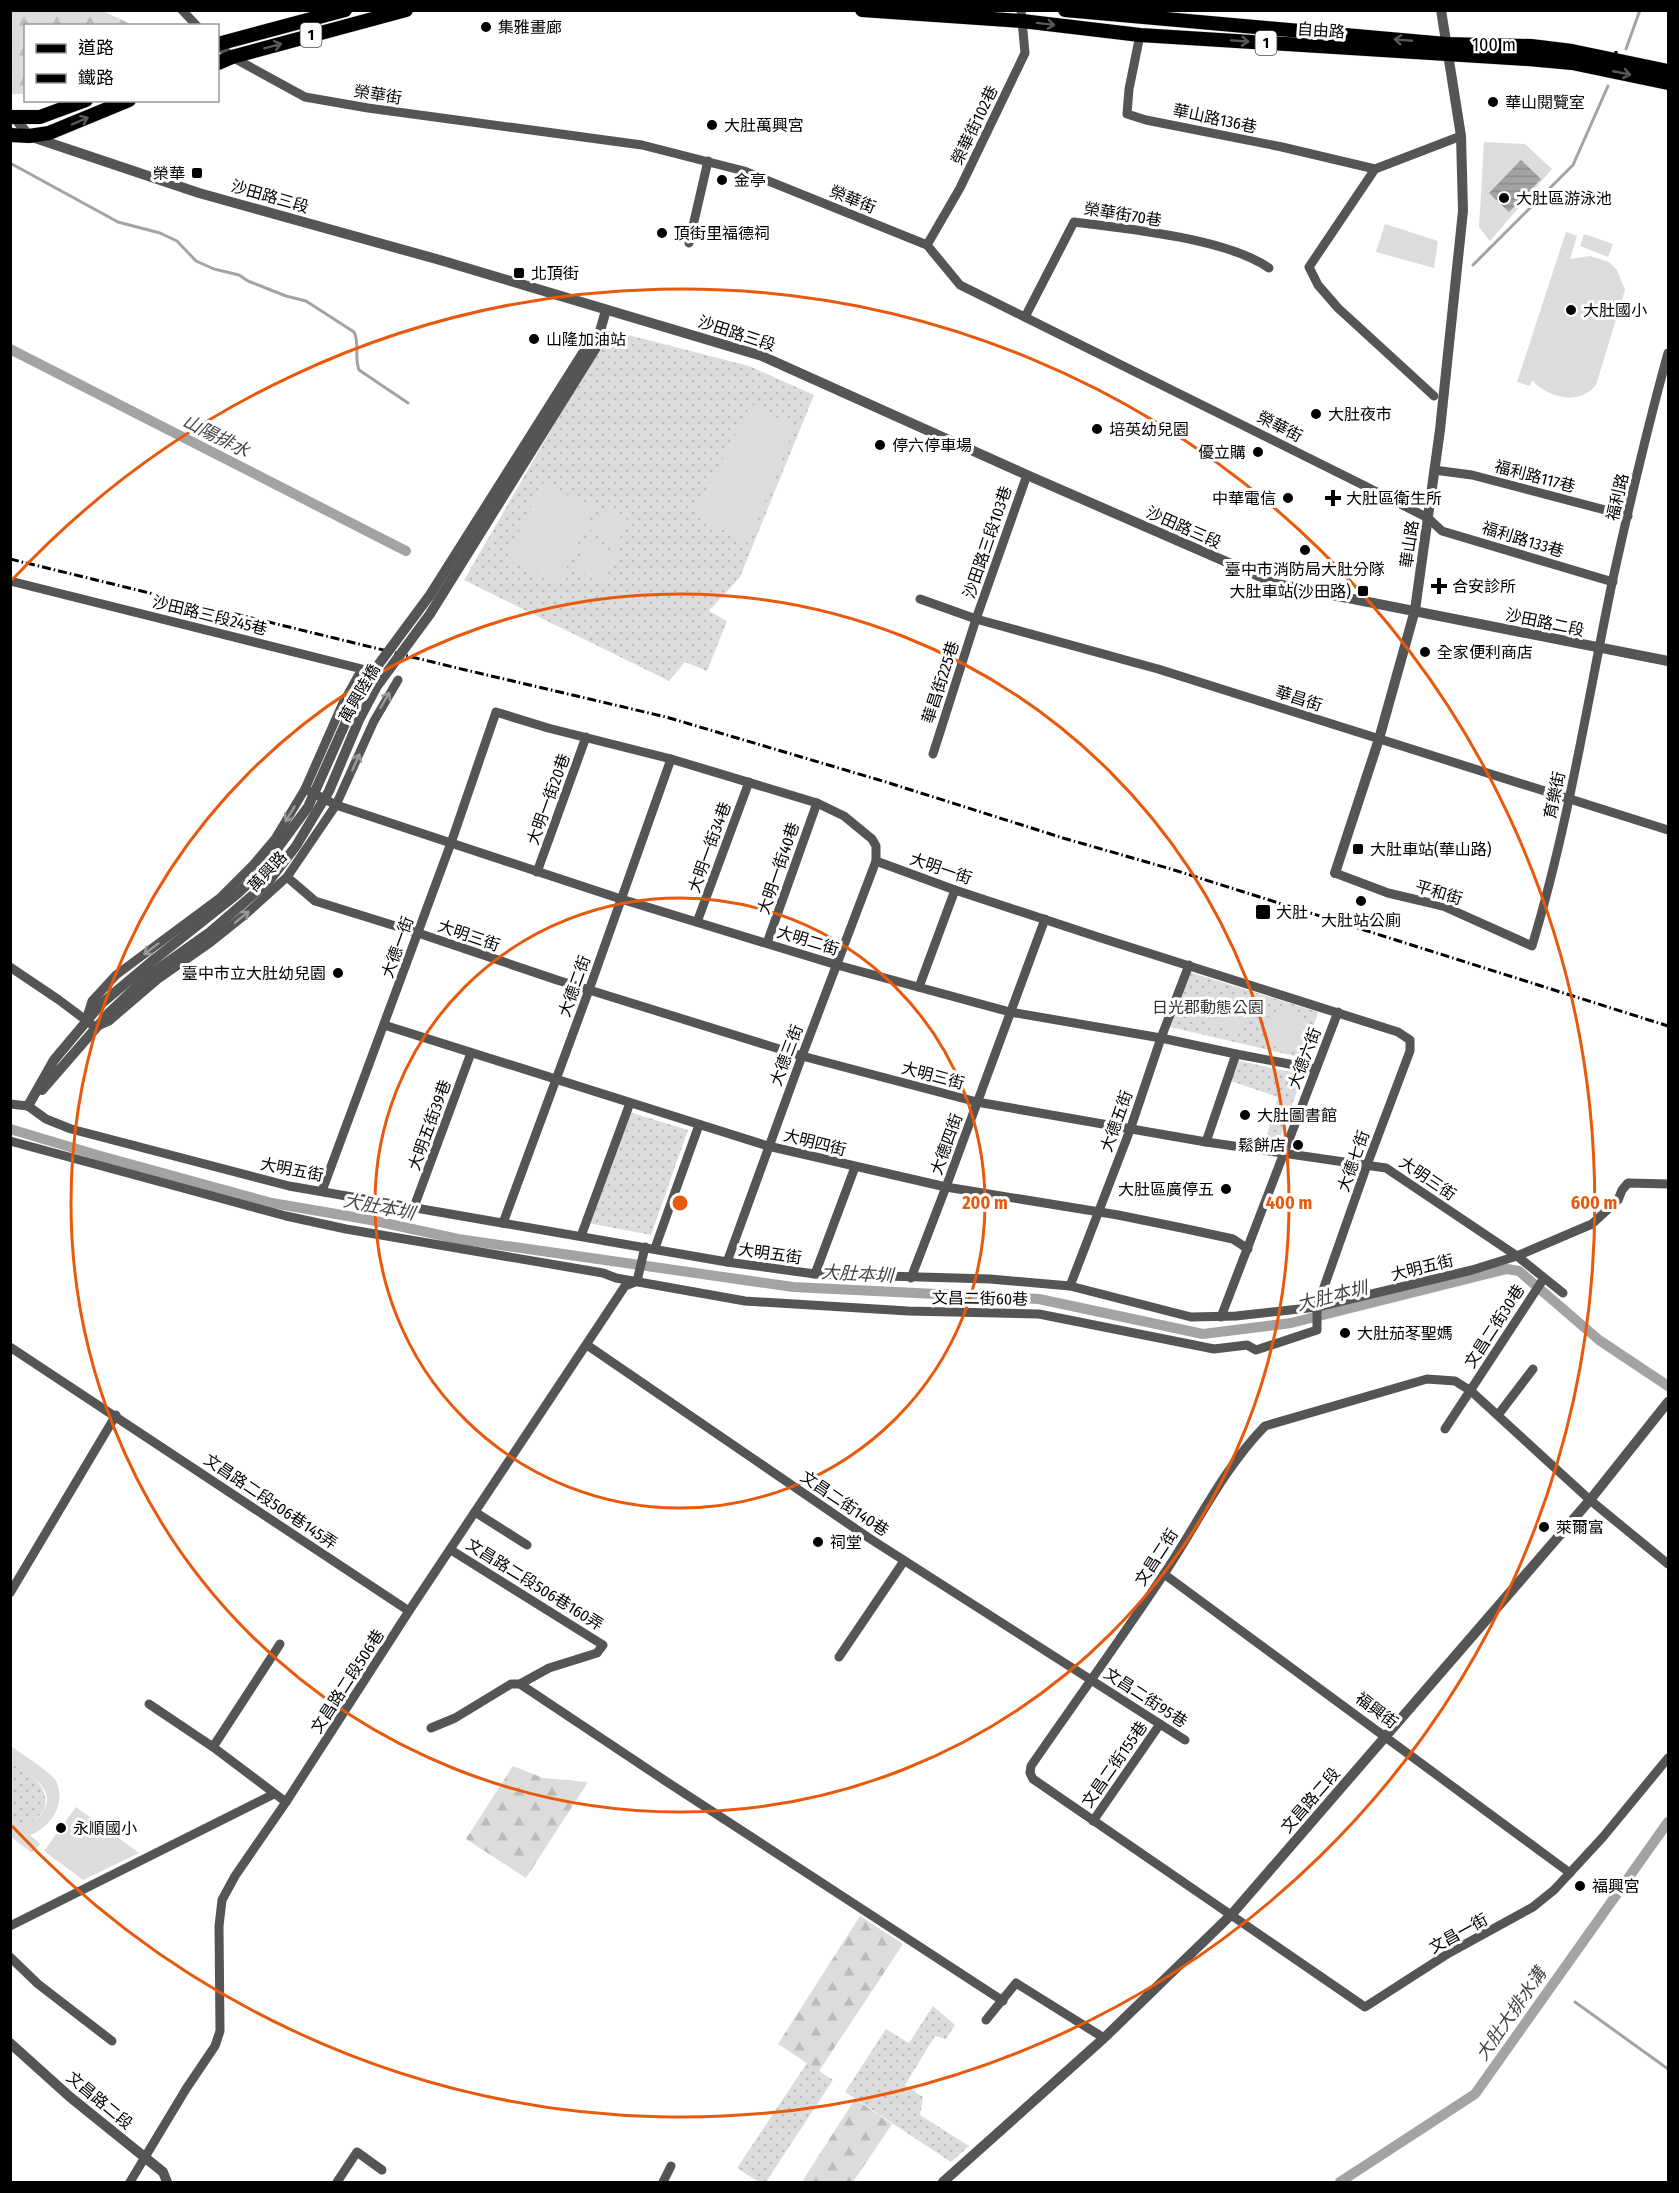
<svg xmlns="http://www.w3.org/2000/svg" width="1679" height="2193" font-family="'Fira Sans Condensed','Noto Sans TC',sans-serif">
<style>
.grass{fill:url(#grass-dots)}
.forest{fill:url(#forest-firs)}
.garden{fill:#dcdcdc}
.water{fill:url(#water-rules)}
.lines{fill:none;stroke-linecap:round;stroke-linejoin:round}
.stream{stroke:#a3a3a3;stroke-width:3}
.canal{stroke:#a3a3a3;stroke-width:10}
.primary-casing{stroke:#dbdbdb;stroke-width:15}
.minor{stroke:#555;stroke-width:9}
.tertiary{stroke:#555;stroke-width:10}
.primary{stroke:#000;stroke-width:14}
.rail{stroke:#000;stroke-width:3;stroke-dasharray:9 3 1.5 3;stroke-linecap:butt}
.tertiary-bridge{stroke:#555;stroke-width:10}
.oneway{stroke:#595959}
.oneway2{stroke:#999}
.ring{fill:none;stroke:#e8590c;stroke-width:3}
.poi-dot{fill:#000;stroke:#fff;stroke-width:2}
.labels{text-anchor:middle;stroke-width:6;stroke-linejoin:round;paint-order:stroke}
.shield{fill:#fff;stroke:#4c4c4c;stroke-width:1.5}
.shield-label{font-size:15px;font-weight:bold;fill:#000}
.poi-label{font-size:16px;fill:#000;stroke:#fff;text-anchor:start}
.street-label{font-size:16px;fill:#000;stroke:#fff}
.park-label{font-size:16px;fill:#333;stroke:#fff}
.water-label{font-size:18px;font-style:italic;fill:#444;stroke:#fff}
.centre{fill:#e8590c;stroke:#fff;stroke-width:3}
.ring-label{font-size:18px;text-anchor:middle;font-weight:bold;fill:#e8590c;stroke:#fff;stroke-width:6;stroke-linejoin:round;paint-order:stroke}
</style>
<defs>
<pattern id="grass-dots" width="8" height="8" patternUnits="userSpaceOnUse" patternTransform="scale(1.5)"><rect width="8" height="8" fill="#dcdcdc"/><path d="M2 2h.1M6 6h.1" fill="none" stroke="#bbb" stroke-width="1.8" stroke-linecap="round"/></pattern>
<pattern id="forest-firs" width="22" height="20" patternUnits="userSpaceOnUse" patternTransform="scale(1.5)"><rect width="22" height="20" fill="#dcdcdc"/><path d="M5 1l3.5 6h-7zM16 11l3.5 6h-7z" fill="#bbb"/></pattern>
<pattern id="water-rules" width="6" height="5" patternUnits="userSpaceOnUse" patternTransform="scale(1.5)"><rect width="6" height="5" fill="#a3a3a3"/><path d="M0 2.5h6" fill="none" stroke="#8b8b8b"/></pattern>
</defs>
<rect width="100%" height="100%" fill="#fff"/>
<g class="grass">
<polygon points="609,330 749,366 814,395 740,577 709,611 727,621 707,671 685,662 669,681 464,580"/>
<polygon points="1189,972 1318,1012 1303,1058 1170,1027"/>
<polygon points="1236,1060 1303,1075 1275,1151 1263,1148 1278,1097 1231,1081"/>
<polygon points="629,1112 688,1130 651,1235 588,1223"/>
<path d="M11,1762C27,1774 52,1785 44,1810C35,1822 25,1828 11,1821Z"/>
<polygon points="933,2006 955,2025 946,2039 935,2036 905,2085 923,2097 920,2115 969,2146 951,2162 845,2092 886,2029 909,2043"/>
<polygon points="807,2063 833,2080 766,2182 759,2182 737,2168"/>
</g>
<g class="forest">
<polygon points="11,10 103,11 133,25 26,26 25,94 11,94"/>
<polygon points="513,1766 543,1778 588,1782 526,1878 466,1839"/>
<polygon points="860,1916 903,1944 819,2071 778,2044"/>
<polygon points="855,2099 892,2124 853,2182 807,2182 803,2180"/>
</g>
<g class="garden">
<polygon points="1484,142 1525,144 1552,169 1490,241 1479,227"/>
<polygon points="1385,224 1438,241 1434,268 1376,252"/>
<path d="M1566,232L1577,236L1570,259L1590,256L1609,262L1617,270L1625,290L1596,385C1579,406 1548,398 1532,380L1530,386L1517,382Z"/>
<polygon points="1584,234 1613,244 1608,257 1580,246"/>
<polygon points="751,404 795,427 748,543 694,515"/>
<polygon points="542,483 595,508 559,584 506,559"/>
<polygon points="601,508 628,520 617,545 590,533"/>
<polygon points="588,540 617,554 604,582 575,569"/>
<polygon points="1202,991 1250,1007 1241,1033 1194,1017"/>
<circle cx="1285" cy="1029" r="20"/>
<path d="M11,1746C20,1753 52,1773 56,1781C67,1804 50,1828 30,1835L40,1844L32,1853L11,1837V1821C29,1831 56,1810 44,1789C37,1778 21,1770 11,1762Z"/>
<polygon points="76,1807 139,1853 83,1880 44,1851"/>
</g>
<polygon class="water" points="1521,160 1541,179 1509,212 1489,193"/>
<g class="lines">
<g class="stream">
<polyline points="1626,49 1640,10"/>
<path d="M10,163L118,222L160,233L177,241L196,261L214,269L239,275L248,281L286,296L306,301L354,332C360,343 354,357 359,370L408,403"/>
<polyline points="1473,265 1573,165 1608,86"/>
<polyline points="1575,2002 1668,2069"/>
</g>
<g class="canal">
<polyline points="10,349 406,551"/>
<polyline points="10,1129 97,1155 272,1203 371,1220 458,1239 793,1287 1039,1299 1203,1334 1291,1323 1507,1269 1519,1271 1599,1340 1668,1386"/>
<polyline points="1340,2182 1475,2094 1668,1822"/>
</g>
<defs>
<g id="primary">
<polyline points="862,10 1022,21 1140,35 1528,59 1572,63 1668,83"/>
<polyline points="1065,10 1446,44 1531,46 1572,51 1668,71"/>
<polyline points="218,44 345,10"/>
<polyline points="218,63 232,57 406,10"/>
<polyline points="10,117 40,117 86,100"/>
<polyline points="10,135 29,136 49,133 129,100"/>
</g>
</defs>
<use href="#primary" class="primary-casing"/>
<g class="minor">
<polyline points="182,10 197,26"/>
<polyline points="1140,35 1129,89 1127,114 1146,120 1282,147 1375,169"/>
<polyline points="218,45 232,57 305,97 368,108 642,145 744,171 927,245 960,285 1363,485 1428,518 1442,531 1613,582"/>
<polyline points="689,243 708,161"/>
<polyline points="927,245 960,188 1025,53 1021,10"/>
<path d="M1025,317L1074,222C1127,229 1226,238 1269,268"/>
<polyline points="1434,396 1338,308 1318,285 1309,267 1375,169 1461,136"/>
<polyline points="1434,470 1472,475 1628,516"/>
<polyline points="10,581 362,669 342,705 305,789 275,839 253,865 221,897 116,975 92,1001 86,1020"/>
<polyline points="920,599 976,619 1158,669 1668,830"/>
<polyline points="933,754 976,619 1027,475"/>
<polyline points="305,789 336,805 621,899 837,965 1010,1012 1161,1038 1236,1054 1316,1069"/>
<polyline points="537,872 586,737"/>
<path d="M1335,873L1388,893L1443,906L1532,946C1568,827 1587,704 1612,583C1629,506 1647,429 1668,353"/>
<polyline points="287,877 315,901 418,933 557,980 802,1056 977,1102 1206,1142 1386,1168 1517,1256 1563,1293"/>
<polyline points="697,922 749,782"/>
<polyline points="767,943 817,803"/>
<polyline points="10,967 59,1000 95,1027 109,1021 158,979 211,942 246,914 287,877 336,805 374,721 398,680"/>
<polyline points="919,987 955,890"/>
<polyline points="384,1025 768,1146 946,1187 1118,1215 1182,1228 1233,1239 1248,1249"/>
<polyline points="10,1104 28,1106 46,1119 71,1129 289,1186 727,1262 815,1274 990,1279 1070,1286 1191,1317 1236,1316 1317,1307 1472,1270 1517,1256 1592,1224 1618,1200 1622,1190 1628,1183 1668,1184"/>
<polyline points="10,1141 286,1216 346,1229 603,1273 616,1278 745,1301 908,1311 1039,1314 1214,1349 1247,1345 1256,1350 1317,1330 1317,1307 1367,1165 1410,1051 1410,1040 1398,1032 1101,938 955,890 876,861"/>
<polyline points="1206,1142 1236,1054"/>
<polyline points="322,1191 451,843 496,712 548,728 671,759 817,803 844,816 872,839 876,846 876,861 802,1056 727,1262"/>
<polyline points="414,1207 471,1053"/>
<polyline points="503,1223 589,990 671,759"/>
<polyline points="581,1236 630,1103"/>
<polyline points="655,1248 699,1125"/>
<polyline points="815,1274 855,1167"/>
<polyline points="911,1278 946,1187 1045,919"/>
<polyline points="637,1281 645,1247"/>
<polyline points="1070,1286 1130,1130 1161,1038 1189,965"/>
<polyline points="1221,1317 1338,1012"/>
<polyline points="587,1345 869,1538 1185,1740"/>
<polyline points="10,1347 409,1611"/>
<polyline points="1498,1415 1533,1369"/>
<polyline points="1445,1429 1544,1278"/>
<polyline points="475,1512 527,1545"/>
<path d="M1668,1564L1590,1500L1471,1391L1455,1381L1427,1379L1265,1426C1223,1469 1197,1525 1164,1574C1121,1639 1075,1702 1031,1766L1030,1773L1033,1779L1365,2007L1449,1953L1533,1907L1554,1890L1603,1837L1668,1758"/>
<polyline points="1164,1574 1570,1873"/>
<polyline points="10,1593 116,1415"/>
<polyline points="839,1657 904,1561"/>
<polyline points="520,1684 664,1780 1003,2001"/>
<polyline points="149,1704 213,1747 286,1802"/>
<polyline points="431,1728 455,1718 511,1684 520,1684 549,1668 597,1653 603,1645 451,1550"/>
<polyline points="213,1747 280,1644"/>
<polyline points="1093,1821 1160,1724"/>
<polyline points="10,1926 274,1794"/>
<polyline points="10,1957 38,1984 112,2041"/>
<polyline points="986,2020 1016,1983 1104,2038"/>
<polyline points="130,2182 186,2089 215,2046 220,2031 219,1926 222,1900 235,1876 286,1802 409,1611 625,1286 635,1282"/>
<polyline points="337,2182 357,2152 382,2170"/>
<polyline points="663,2182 671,2166"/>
</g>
<g class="tertiary">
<polyline points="15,118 29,136 199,193 440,260 762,356 1027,475 1277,584 1668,661"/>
<polyline points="595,349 606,310"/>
<polyline points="1335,873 1379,739 1415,610 1440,430 1463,211 1461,136 1441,10"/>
<polyline points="42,1090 109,1013"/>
<polyline points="28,1106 54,1060 101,1004"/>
<polyline points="10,2043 70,2097 163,2172 167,2182"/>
<polyline points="943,2182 1104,2038 1232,1914 1590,1500 1668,1402"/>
</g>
<use href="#primary" class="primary"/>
<polyline class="rail" points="10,559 453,667 666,717 886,782 1063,838 1171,869 1668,1026"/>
<g class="tertiary-bridge">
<polyline points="101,1004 151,962 237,894 255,877 274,853 308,807 345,724 367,680 430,595 588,345"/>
<polyline points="109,1013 148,976 210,932 269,881 296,846 329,791 359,720 377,686 430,614 595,349"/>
</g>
</g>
<defs><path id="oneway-shaft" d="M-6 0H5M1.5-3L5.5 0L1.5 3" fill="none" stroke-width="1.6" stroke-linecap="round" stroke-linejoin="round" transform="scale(1.5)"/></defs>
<g class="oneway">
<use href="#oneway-shaft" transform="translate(1046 24) rotate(7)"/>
<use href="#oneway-shaft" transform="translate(1403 40) rotate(-175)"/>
<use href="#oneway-shaft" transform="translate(1240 41) rotate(4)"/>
<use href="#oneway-shaft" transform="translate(273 46) rotate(-15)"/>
<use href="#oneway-shaft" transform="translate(1622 73) rotate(11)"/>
<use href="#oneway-shaft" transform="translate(80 121) rotate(-23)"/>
</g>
<g class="oneway2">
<use href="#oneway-shaft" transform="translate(385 700) rotate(-60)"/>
<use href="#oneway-shaft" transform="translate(356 762) rotate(-66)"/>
<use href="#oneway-shaft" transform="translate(290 814) rotate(121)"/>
<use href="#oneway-shaft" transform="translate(242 917) rotate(-39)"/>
<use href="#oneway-shaft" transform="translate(151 949) rotate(143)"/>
</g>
<g class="ring">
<circle cx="680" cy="1203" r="305"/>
<circle cx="680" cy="1203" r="609"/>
<path d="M12 580A914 914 0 1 1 12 1826"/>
</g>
<g class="poi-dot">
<circle cx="486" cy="27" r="6"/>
<circle cx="1493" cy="102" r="6"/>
<circle cx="712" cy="125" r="6"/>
<rect x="191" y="167" width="12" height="12" rx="3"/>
<circle cx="722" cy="180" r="6"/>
<circle cx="1504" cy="198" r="6"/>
<circle cx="662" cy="233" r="6"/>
<rect x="513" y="267" width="12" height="12" rx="3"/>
<circle cx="1571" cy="310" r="6"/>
<circle cx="534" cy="339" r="6"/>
<circle cx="1316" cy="414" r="6"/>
<circle cx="1097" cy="429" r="6"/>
<circle cx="880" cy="445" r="6"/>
<circle cx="1258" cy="452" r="6"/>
<circle cx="1288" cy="498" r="6"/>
<path d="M1330 489h6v6h6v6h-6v6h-6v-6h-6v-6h6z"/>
<circle cx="1305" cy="550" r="6"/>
<path d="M1436 577h6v6h6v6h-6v6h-6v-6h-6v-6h6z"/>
<rect x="1357" y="585" width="12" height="12" rx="3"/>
<circle cx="1425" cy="652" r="6"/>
<rect x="1352" y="843" width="12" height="12" rx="3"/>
<circle cx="1361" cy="901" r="6"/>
<rect x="1255" y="904" width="16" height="16" rx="3"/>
<circle cx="338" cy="973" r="6"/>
<circle cx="1245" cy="1115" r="6"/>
<circle cx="1298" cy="1145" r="6"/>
<circle cx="1226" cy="1189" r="6"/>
<circle cx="1345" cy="1333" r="6"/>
<circle cx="1544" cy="1527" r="6"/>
<circle cx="818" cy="1542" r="6"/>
<circle cx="61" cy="1828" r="6"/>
<circle cx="1580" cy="1886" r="6"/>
</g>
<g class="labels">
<g class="shield">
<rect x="300.5" y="23" width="21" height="24" rx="4.5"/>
<rect x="1255.5" y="31" width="21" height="24" rx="4.5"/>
</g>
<g class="shield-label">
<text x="311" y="40">1</text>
<text x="1266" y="48">1</text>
</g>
<g class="poi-label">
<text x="498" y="33">集雅畫廊</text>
<text x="1505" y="108">華山閱覽室</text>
<text x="724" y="131">大肚萬興宮</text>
<text x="185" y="179" text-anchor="end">榮華</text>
<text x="734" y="186">金亭</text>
<text x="1516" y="204">大肚區游泳池</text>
<text x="674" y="239">頂街里福德祠</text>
<text x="531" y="279">北頂街</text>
<text x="1583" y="316">大肚國小</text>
<text x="546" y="345">山隆加油站</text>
<text x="1328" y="420">大肚夜市</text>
<text x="1109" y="435">培英幼兒園</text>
<text x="892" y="451">停六停車場</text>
<text x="1246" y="458" text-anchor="end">優立購</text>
<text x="1276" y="504" text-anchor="end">中華電信</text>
<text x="1346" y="504">大肚區衛生所</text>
<text x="1305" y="575" text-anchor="middle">臺中市消防局大肚分隊</text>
<text x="1452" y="592">合安診所</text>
<text x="1351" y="597" text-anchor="end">大肚車站(沙田路)</text>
<text x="1437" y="658">全家便利商店</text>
<text x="1370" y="855">大肚車站(華山路)</text>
<text x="1276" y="918">大肚</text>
<text x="1361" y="926" text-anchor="middle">大肚站公廁</text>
<text x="326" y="979" text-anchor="end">臺中市立大肚幼兒園</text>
<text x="1257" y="1121">大肚圖書館</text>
<text x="1286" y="1151" text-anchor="end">鬆餅店</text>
<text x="1214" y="1195" text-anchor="end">大肚區廣停五</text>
<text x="1357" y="1339">大肚茄苳聖媽</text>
<text x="1556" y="1533">萊爾富</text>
<text x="830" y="1548">祠堂</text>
<text x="73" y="1834">永順國小</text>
<text x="1592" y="1892">福興宮</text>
</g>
<g class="street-label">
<text transform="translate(1321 30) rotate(4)" y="6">自由路</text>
<text transform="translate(378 94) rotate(9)" y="6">榮華街</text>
<text transform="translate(1215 118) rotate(12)" y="6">華山路136巷</text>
<text transform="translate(974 125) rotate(-64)" y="6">榮華街102巷</text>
<text transform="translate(270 196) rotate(16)" y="6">沙田路三段</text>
<text transform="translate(853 199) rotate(22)" y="6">榮華街</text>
<text transform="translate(1123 214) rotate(9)" y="6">榮華街70巷</text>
<text transform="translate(737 333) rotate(18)" y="6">沙田路三段</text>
<text transform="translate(1280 426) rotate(27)" y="6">榮華街</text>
<text transform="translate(1535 476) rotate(15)" y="6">福利路117巷</text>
<text transform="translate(1617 497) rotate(-77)" y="6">福利路</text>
<text transform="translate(1184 527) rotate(24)" y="6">沙田路三段</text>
<text transform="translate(1523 539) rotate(17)" y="6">福利路133巷</text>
<text transform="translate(987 542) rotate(-71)" y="6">沙田路三段103巷</text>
<text transform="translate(1409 544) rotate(-82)" y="6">華山路</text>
<text transform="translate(210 615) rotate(14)" y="6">沙田路三段245巷</text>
<text transform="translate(1545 622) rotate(12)" y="6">沙田路二段</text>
<text transform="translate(940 682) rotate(-72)" y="6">華昌街225巷</text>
<text transform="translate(359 693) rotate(-60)" y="6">萬興陸橋</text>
<text transform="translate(1299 698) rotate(18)" y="6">華昌街</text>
<text transform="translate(1554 795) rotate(-78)" y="6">育樂街</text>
<text transform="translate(548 799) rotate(-70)" y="6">大明一街20巷</text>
<text transform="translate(709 847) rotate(-70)" y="6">大明一街34巷</text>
<text transform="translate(778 868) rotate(-71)" y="6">大明一街40巷</text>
<text transform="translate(941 868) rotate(19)" y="6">大明一街</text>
<text transform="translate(267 871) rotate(-47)" y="6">萬興路</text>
<text transform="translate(1439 892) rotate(17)" y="6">平和街</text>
<text transform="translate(469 935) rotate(19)" y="6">大明三街</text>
<text transform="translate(808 940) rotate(17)" y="6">大明二街</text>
<text transform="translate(397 947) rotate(-70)" y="6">大德一街</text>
<text transform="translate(574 986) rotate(-70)" y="6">大德二街</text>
<text transform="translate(786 1055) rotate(-69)" y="6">大德三街</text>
<text transform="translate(1304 1058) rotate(-69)" y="6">大德六街</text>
<text transform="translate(933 1075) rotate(15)" y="6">大明三街</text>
<text transform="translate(1116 1121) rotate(-70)" y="6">大德五街</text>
<text transform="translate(429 1125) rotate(-70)" y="6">大明五街39巷</text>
<text transform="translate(815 1142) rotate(14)" y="6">大明四街</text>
<text transform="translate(946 1144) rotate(-70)" y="6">大德四街</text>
<text transform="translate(1353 1161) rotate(-70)" y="6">大德七街</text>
<text transform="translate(292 1169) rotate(11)" y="6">大明五街</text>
<text transform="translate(1428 1178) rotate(34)" y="6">大明三街</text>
<text transform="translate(770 1253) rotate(8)" y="6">大明五街</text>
<text transform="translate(1422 1267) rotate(-14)" y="6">大明五街</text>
<text transform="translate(980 1298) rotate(1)" y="6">文昌二街60巷</text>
<text transform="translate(1494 1326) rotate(-57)" y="6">文昌二街30巷</text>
<text transform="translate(271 1501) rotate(34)" y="6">文昌路二段506巷145弄</text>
<text transform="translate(845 1503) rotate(34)" y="6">文昌二街140巷</text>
<text transform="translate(1156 1557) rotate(-57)" y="6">文昌二街</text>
<text transform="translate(535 1584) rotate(32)" y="6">文昌路二段506巷160弄</text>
<text transform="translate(347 1681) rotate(-57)" y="6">文昌路二段506巷</text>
<text transform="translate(1146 1697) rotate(33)" y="6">文昌二街95巷</text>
<text transform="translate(1377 1710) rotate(37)" y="6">福興街</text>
<text transform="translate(1114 1764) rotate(-55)" y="6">文昌二街155巷</text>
<text transform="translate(1310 1800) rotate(-49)" y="6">文昌路二段</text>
<text transform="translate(1458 1933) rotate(-29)" y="6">文昌一街</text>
<text transform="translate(100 2100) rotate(40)" y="6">文昌路二段</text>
</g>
<g class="park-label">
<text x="1208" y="1013">日光郡動態公園</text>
</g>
<g class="water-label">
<text transform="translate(216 436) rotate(27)" y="6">山陽排水</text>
<text transform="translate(379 1207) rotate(11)" y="6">大肚本圳</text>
<text transform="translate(857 1274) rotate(3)" y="6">大肚本圳</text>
<text transform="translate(1332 1296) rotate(-14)" y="6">大肚本圳</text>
<text transform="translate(1511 2014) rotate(-55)" y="6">大肚大排水溝</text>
</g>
</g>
<circle cx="680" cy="1203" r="9" class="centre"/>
<g class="ring-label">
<text x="985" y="1209">200 m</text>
<text x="1289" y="1209">400 m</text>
<text x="1594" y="1209">600 m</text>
</g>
<rect width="1679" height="2193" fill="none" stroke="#000000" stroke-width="24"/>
<rect x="24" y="24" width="195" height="78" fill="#ffffff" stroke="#999999" stroke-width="1.5"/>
<rect x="36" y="44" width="30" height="9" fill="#000000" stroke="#999999" stroke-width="1.5"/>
<text x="78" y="54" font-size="18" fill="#000000">道路</text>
<rect x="36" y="74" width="30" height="9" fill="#000000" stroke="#999999" stroke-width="1.5"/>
<text x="78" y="84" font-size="18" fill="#000000">鐵路</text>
<path d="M1463 51v9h153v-9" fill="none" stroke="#000000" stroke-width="3"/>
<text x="1472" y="51" font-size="18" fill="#000000" stroke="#ffffff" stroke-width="4.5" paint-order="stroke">100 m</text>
</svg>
